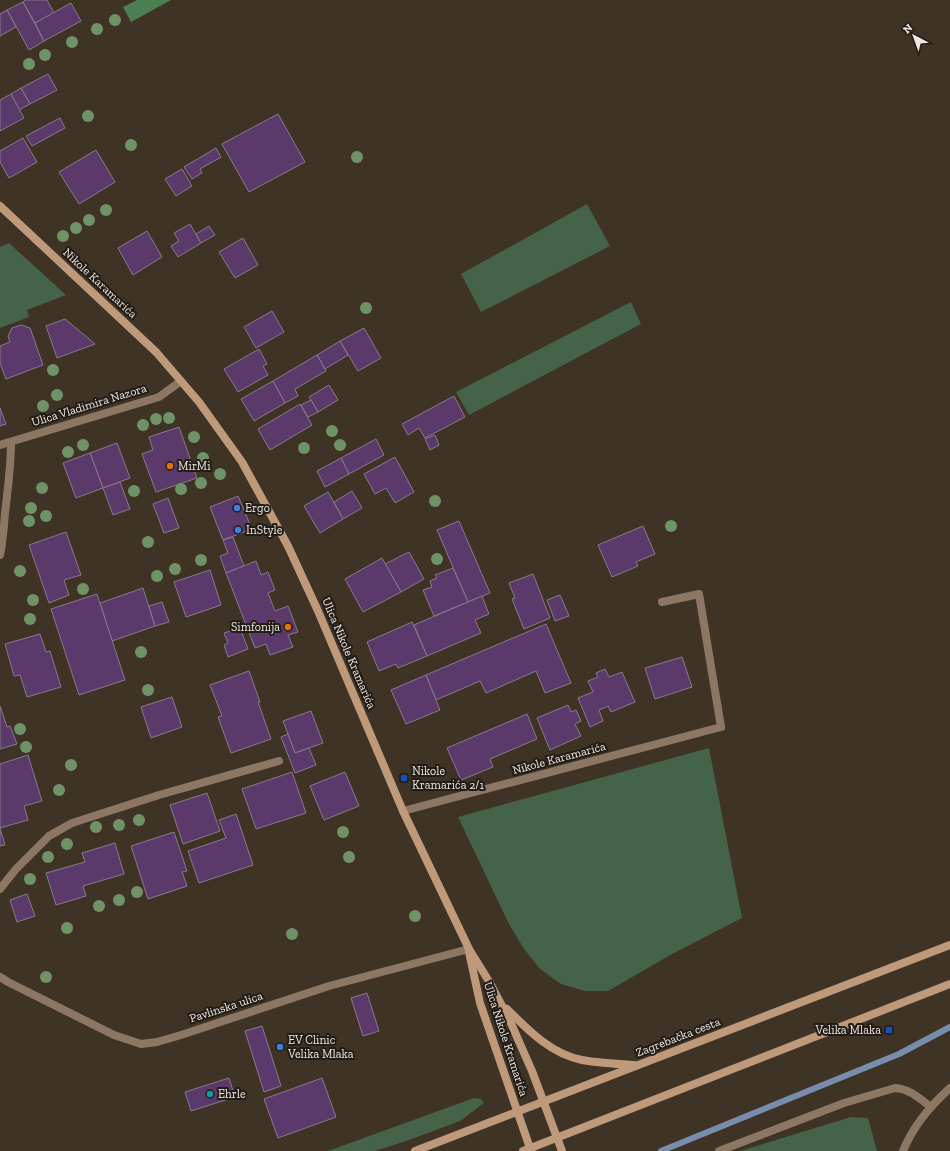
<svg xmlns="http://www.w3.org/2000/svg" width="950" height="1151" font-family="'Zilla Slab',serif">
<style>
.green{fill:#456348}
.forest{fill:#4b7f51}
.lines{fill:none;stroke-linecap:round;stroke-linejoin:round}
.stream{stroke:#788dae;stroke-width:6}
.building{fill:#5c396b;stroke:#867b8b}
.service{stroke:#8d7663;stroke-width:8}
.minor{stroke:#8d7663;stroke-width:8}
.secondary{stroke:#be9a7b;stroke-width:8}
.tree{fill:#6f9367}
.food-dot{fill:#e8710a;stroke:#211c16;stroke-width:1.5}
.shop-dot{fill:#3f7fe0;stroke:#211c16;stroke-width:1.5}
.transit-dot{fill:#1a4fb4;stroke:#211c16;stroke-width:1.5}
.culture-dot{fill:#0f9aa8;stroke:#211c16;stroke-width:1.5}
.labels{text-anchor:middle;stroke-width:4;stroke-linejoin:round;paint-order:stroke}
.street-label{font-size:12px;fill:#f0e8e0;stroke:#211c16}
.poi-label{font-size:12px;fill:#f0e8e0;stroke:#211c16;text-anchor:start}
</style>
<rect width="100%" height="100%" fill="#3f3326"/>
<g class="green">
<polygon points="587,204 610,246 481,312 461,274"/>
<polygon points="9,243 66,295 27,310 29,317 0,328 0,247"/>
<polygon points="631,302 641,324 469,415 456,392"/>
<polygon points="709,748 742,918 672,954 608,991 585,991 561,984 540,969 524,949 508,922 458,817"/>
<polygon points="474,1098 481,1099 484,1103 460,1121 409,1140 375,1151 328,1151"/>
<polygon points="851,1117 868,1118 877,1151 740,1151"/>
</g>
<polygon class="forest" points="137,0 171,0 131,22 123,7"/>
<g class="lines">
<polyline class="stream" points="661,1151 899,1054 950,1027"/>
</g>
<g class="building">
<polygon points="26,0 47,0 54,13 35,23 23,2"/>
<polygon points="23,2 44,41 29,50 7,10"/>
<polygon points="71,3 81,21 44,41 35,23"/>
<polygon points="7,10 16,27 0,36 0,14"/>
<polygon points="48,74 57,90 30,104 21,88"/>
<polygon points="21,88 30,104 19,110 11,94"/>
<polygon points="11,94 24,118 0,131 0,100"/>
<polygon points="278,114 305,162 249,192 222,144"/>
<polygon points="60,118 65,128 32,146 26,136"/>
<polygon points="23,138 37,162 9,178 0,162 0,151"/>
<polygon points="216,148 221,157 200,169 202,173 192,179 184,167"/>
<polygon points="96,150 115,182 79,204 59,172"/>
<polygon points="182,169 192,186 176,196 165,179"/>
<polygon points="190,224 201,243 178,257 171,246 179,241 174,233"/>
<polygon points="209,226 215,235 201,243 196,234"/>
<polygon points="147,231 162,257 133,275 118,248"/>
<polygon points="243,238 258,265 235,278 219,252"/>
<polygon points="272,311 284,332 256,348 244,327"/>
<polygon points="65,319 95,344 57,358 46,326"/>
<polygon points="21,325 30,328 43,365 6,379 0,363 0,346 10,342 8,336 12,328"/>
<polygon points="364,328 381,358 358,371 340,341"/>
<polygon points="340,341 348,355 325,369 317,355"/>
<polygon points="259,349 267,364 263,366 268,375 238,392 224,369"/>
<polygon points="317,355 326,371 295,389 298,396 285,403 273,381"/>
<polygon points="273,381 285,403 254,421 241,399"/>
<polygon points="329,385 338,400 318,412 309,397"/>
<polygon points="454,396 465,417 425,438 419,428 408,435 402,424"/>
<polygon points="311,400 318,412 308,417 301,405"/>
<polygon points="300,404 312,425 270,450 258,429"/>
<polygon points="0,408 6,424 0,426"/>
<polygon points="179,427 197,478 156,492 142,454 153,450 149,437"/>
<polygon points="435,435 439,445 430,450 425,439"/>
<polygon points="376,439 384,455 349,474 341,458"/>
<polygon points="117,443 130,478 103,488 90,453"/>
<polygon points="90,453 103,488 76,498 63,463"/>
<polygon points="395,457 414,492 395,503 386,488 375,494 364,474"/>
<polygon points="341,458 349,474 325,487 317,471"/>
<polygon points="120,482 130,509 113,515 103,488"/>
<polygon points="352,491 362,508 343,519 334,502"/>
<polygon points="328,492 343,519 320,533 304,506"/>
<polygon points="238,496 252,529 223,540 210,507"/>
<polygon points="168,498 179,528 164,533 153,504"/>
<polygon points="459,521 490,593 468,602 437,530"/>
<polygon points="643,526 655,554 636,562 638,566 612,577 598,545"/>
<polygon points="66,532 81,575 64,580 69,595 49,603 29,545"/>
<polygon points="233,537 244,566 226,573 220,556 228,553 223,540"/>
<polygon points="409,552 424,579 401,592 385,564"/>
<polygon points="382,558 401,592 363,612 345,579"/>
<polygon points="256,561 261,575 268,572 275,590 268,593 275,611 288,606 298,632 288,635 293,647 270,655 266,644 255,648 226,573"/>
<polygon points="453,568 468,602 434,616 423,590 432,587 430,581 437,578 435,575"/>
<polygon points="210,570 221,605 186,617 174,582"/>
<polygon points="533,574 550,618 524,629 512,599 515,598 509,583"/>
<polygon points="143,588 155,626 112,641 100,603"/>
<polygon points="97,594 125,680 79,695 51,609"/>
<polygon points="560,595 569,616 555,621 547,600"/>
<polygon points="482,596 489,614 475,620 481,633 427,656 414,625"/>
<polygon points="162,602 169,622 155,626 149,606"/>
<polygon points="412,622 427,656 398,668 396,664 379,671 367,642"/>
<polygon points="546,624 571,683 545,693 536,671 486,693 480,681 436,700 426,675"/>
<polygon points="240,628 248,649 228,657 224,645 228,643 224,633"/>
<polygon points="40,634 46,652 50,651 61,687 27,697 20,675 14,676 5,644"/>
<polygon points="682,657 692,687 655,699 645,668"/>
<polygon points="605,669 609,677 622,672 635,702 611,712 608,706 599,710 603,721 590,727 578,698 593,692 588,681 598,677 596,673"/>
<polygon points="249,671 260,702 258,702 271,739 231,753 218,717 222,716 210,685"/>
<polygon points="426,675 440,710 406,724 391,690"/>
<polygon points="172,697 182,727 151,738 141,707"/>
<polygon points="568,705 571,712 576,710 581,721 575,724 581,736 550,750 537,718"/>
<polygon points="0,706 7,727 10,726 17,744 0,749"/>
<polygon points="311,711 323,743 295,753 283,721"/>
<polygon points="527,714 537,739 490,759 493,767 461,780 447,748"/>
<polygon points="288,734 295,753 309,748 316,765 295,773 281,737"/>
<polygon points="28,755 42,801 24,806 28,820 0,828 0,764"/>
<polygon points="292,772 306,813 256,829 242,789"/>
<polygon points="345,772 359,806 324,820 310,786"/>
<polygon points="207,793 220,831 183,844 170,805"/>
<polygon points="236,814 253,865 199,883 188,851 226,838 219,820"/>
<polygon points="0,828 5,845 0,846"/>
<polygon points="174,832 187,871 182,872 187,886 148,899 131,846"/>
<polygon points="115,843 124,874 83,886 86,896 56,905 46,873 85,862 82,853"/>
<polygon points="27,894 35,916 17,922 10,900"/>
<polygon points="367,993 379,1031 363,1036 351,998"/>
<polygon points="262,1026 281,1086 264,1092 245,1031"/>
<polygon points="229,1078 235,1097 191,1111 185,1092"/>
<polygon points="322,1078 336,1117 278,1138 264,1099"/>
</g>
<g class="lines">
<g class="service">
<polyline points="662,602 699,594 721,727"/>
<path d="M719,1151L844,1103L895,1088C910,1089 919,1098 931,1107"/>
</g>
<g class="minor">
<polyline points="0,445 159,397 181,381"/>
<path d="M0,555C3,541 4,527 5,513C8,489 11,465 11,442"/>
<polyline points="403,811 721,727"/>
<polyline points="0,889 16,869 49,836 72,823 159,795 279,761"/>
<polyline points="0,977 8,982 114,1035 141,1044 157,1042 181,1035 329,986 469,949"/>
<path d="M903,1151C913,1126 930,1106 950,1088"/>
</g>
<g class="secondary">
<polyline points="0,206 156,352 199,402 242,462 288,546 318,611 403,811 469,949 490,983 510,1021 532,1071 562,1151"/>
<polyline points="469,952 480,1003 531,1151"/>
<path d="M507,1009C528,1030 551,1054 582,1060C599,1063 617,1064 634,1065"/>
<path d="M415,1151C594,1083 771,1013 950,945"/>
<polyline points="523,1151 950,984"/>
</g>
</g>
<g class="tree">
<circle cx="115" cy="20" r="6"/>
<circle cx="97" cy="29" r="6"/>
<circle cx="72" cy="42" r="6"/>
<circle cx="45" cy="55" r="6"/>
<circle cx="29" cy="64" r="6"/>
<circle cx="88" cy="116" r="6"/>
<circle cx="131" cy="145" r="6"/>
<circle cx="357" cy="157" r="6"/>
<circle cx="106" cy="210" r="6"/>
<circle cx="89" cy="220" r="6"/>
<circle cx="76" cy="228" r="6"/>
<circle cx="63" cy="236" r="6"/>
<circle cx="366" cy="308" r="6"/>
<circle cx="53" cy="370" r="6"/>
<circle cx="57" cy="395" r="6"/>
<circle cx="43" cy="406" r="6"/>
<circle cx="169" cy="418" r="6"/>
<circle cx="156" cy="419" r="6"/>
<circle cx="143" cy="425" r="6"/>
<circle cx="332" cy="431" r="6"/>
<circle cx="194" cy="437" r="6"/>
<circle cx="83" cy="445" r="6"/>
<circle cx="340" cy="445" r="6"/>
<circle cx="304" cy="448" r="6"/>
<circle cx="68" cy="452" r="6"/>
<circle cx="203" cy="458" r="6"/>
<circle cx="220" cy="474" r="6"/>
<circle cx="201" cy="483" r="6"/>
<circle cx="42" cy="488" r="6"/>
<circle cx="181" cy="489" r="6"/>
<circle cx="134" cy="491" r="6"/>
<circle cx="435" cy="501" r="6"/>
<circle cx="31" cy="508" r="6"/>
<circle cx="46" cy="516" r="6"/>
<circle cx="29" cy="521" r="6"/>
<circle cx="671" cy="526" r="6"/>
<circle cx="148" cy="542" r="6"/>
<circle cx="437" cy="559" r="6"/>
<circle cx="201" cy="560" r="6"/>
<circle cx="175" cy="569" r="6"/>
<circle cx="20" cy="571" r="6"/>
<circle cx="157" cy="576" r="6"/>
<circle cx="83" cy="589" r="6"/>
<circle cx="33" cy="600" r="6"/>
<circle cx="30" cy="619" r="6"/>
<circle cx="141" cy="652" r="6"/>
<circle cx="148" cy="690" r="6"/>
<circle cx="20" cy="729" r="6"/>
<circle cx="26" cy="747" r="6"/>
<circle cx="71" cy="765" r="6"/>
<circle cx="59" cy="790" r="6"/>
<circle cx="139" cy="820" r="6"/>
<circle cx="119" cy="825" r="6"/>
<circle cx="96" cy="827" r="6"/>
<circle cx="343" cy="832" r="6"/>
<circle cx="67" cy="844" r="6"/>
<circle cx="48" cy="857" r="6"/>
<circle cx="349" cy="857" r="6"/>
<circle cx="30" cy="879" r="6"/>
<circle cx="137" cy="892" r="6"/>
<circle cx="119" cy="900" r="6"/>
<circle cx="99" cy="906" r="6"/>
<circle cx="415" cy="916" r="6"/>
<circle cx="67" cy="928" r="6"/>
<circle cx="292" cy="934" r="6"/>
<circle cx="46" cy="977" r="6"/>
</g>
<g class="food-dot">
<circle cx="170" cy="466" r="4"/>
<circle cx="288" cy="627" r="4"/>
</g>
<g class="shop-dot">
<circle cx="237" cy="508" r="4"/>
<circle cx="238" cy="530" r="4"/>
<circle cx="280" cy="1047" r="4"/>
</g>
<g class="transit-dot">
<rect x="400" y="774" width="8" height="8" rx="2"/>
<rect x="885" y="1026" width="8" height="8" rx="2"/>
</g>
<circle class="culture-dot" cx="210" cy="1094" r="4"/>
<g class="labels">
<g class="street-label">
<text transform="translate(100 283) rotate(43)" y="4">Nikole Karamarića</text>
<text transform="translate(89 405) rotate(-17)" y="4">Ulica Vladimira Nazora</text>
<text transform="translate(349 653) rotate(67)" y="4">Ulica Nikole Kramarića</text>
<text transform="translate(559 758) rotate(-15)" y="4">Nikole Karamarića</text>
<text transform="translate(226 1007) rotate(-18)" y="4">Pavlinska ulica</text>
<text transform="translate(678 1037) rotate(-21)" y="4">Zagrebačka cesta</text>
<text transform="translate(506 1039) rotate(72)" y="4">Ulica Nikole Kramarića</text>
</g>
<g class="poi-label">
<text x="178" y="470">MirMi</text>
<text x="245" y="512">Ergo</text>
<text x="246" y="534">InStyle</text>
<text x="280" y="631" text-anchor="end">Simfonija</text>
<text x="412" y="775">Nikole<tspan x="412" dy="14">Kramarića 2/1</tspan></text>
<text x="881" y="1034" text-anchor="end">Velika Mlaka</text>
<text x="288" y="1044">EV Clinic<tspan x="288" dy="14">Velika Mlaka</tspan></text>
<text x="218" y="1098">Ehrle</text>
</g>
</g>
<g transform="translate(914 36) rotate(319)" stroke="#211c16" stroke-width="3" paint-order="stroke">
<path d="M0-3L7 15L0 10L-7 15Z" fill="#f0e8e0"/>
<text y="-6" font-size="11" font-weight="bold" text-anchor="middle" fill="#f0e8e0">N</text>
</g>
</svg>
